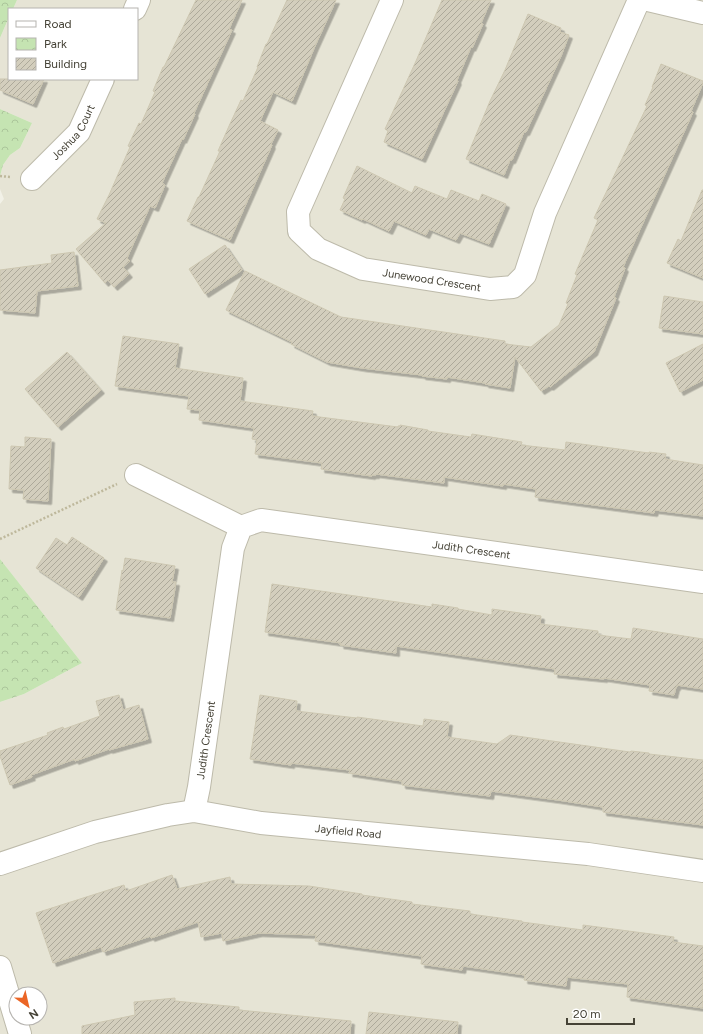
<svg xmlns="http://www.w3.org/2000/svg" width="703" height="1034" font-family="Figtree,sans-serif">
<style>
.residential{fill:#e6e4d5;fill-rule:evenodd}
.park{fill:url(#park-crowns)}
.building{fill:url(#building-hatch);stroke:#cdc7b1;filter:url(#shadow)}
.lines{fill:none;stroke-linecap:round;stroke-linejoin:round}
.minor-casing{stroke:#bdbaaa;stroke-width:24}
.path{stroke:#beb89c;stroke-width:2.5;stroke-dasharray:2 2;stroke-linecap:butt}
.minor{stroke:#fff;stroke-width:22}
.labels{text-anchor:middle;stroke-width:4;stroke-linejoin:round;paint-order:stroke}
.street-label{font-size:11px;fill:#454236;stroke:#fff}
</style>
<defs>
<pattern id="park-crowns" width="20" height="18" patternUnits="userSpaceOnUse"><rect width="20" height="18" fill="#c5e4b2"/><path d="M2 6a3 3 0 1 1 6 0M12 15a3 3 0 1 1 6 0" fill="none" stroke="#abc59a"/></pattern>
<pattern id="building-hatch" width="6" height="6" patternUnits="userSpaceOnUse"><rect width="6" height="6" fill="#d3cebd"/><path d="M-1 1l2-2M0 6l6-6M5 7l2-2" fill="none" stroke="#ada99a"/></pattern>
<filter id="shadow"><feDropShadow dx="3.5" dy="3.5" stdDeviation="0" flood-color="#0004"/></filter>
</defs>
<rect width="100%" height="100%" fill="#f2f1e7"/>
<path class="residential" d="M17,0H703V1034H0V702L24,694L82,663L0,559V204L4,199L0,189V176L3,165L10,155L20,148L32,123L0,109V38L9,17V79H137V9H13ZM16,994H40V1018H16Z"/>
<g class="park">
<polygon points="0,0 17,0 13,9 9,9 9,17 0,38"/>
<polygon points="0,109 32,123 20,148 10,155 3,165 0,176"/>
<polygon points="0,559 82,663 24,694 0,702"/>
</g>
<g class="building">
<polygon points="196,0 242,0 229,29 232,30 194,113 195,114 183,140 182,139 162,183 165,185 155,208 150,206 127,258 130,261 123,267 129,274 114,287 108,280 105,283 76,249 106,223 97,219 109,195 130,147 128,146 139,123 141,124 155,92 153,91 163,67 164,67"/>
<polygon points="287,0 336,0 315,46 292,101 273,92 260,121 278,130 271,144 272,145 230,240 187,221 198,197 199,197 220,151 218,151 229,126 241,100 243,101 258,67 257,67 266,44 267,44"/>
<polygon points="442,0 491,0 481,23 483,24 472,48 471,47 457,80 458,81 422,159 384,142 388,131 385,129 416,61"/>
<polygon points="528,14 561,28 560,32 569,35 561,56 526,132 524,132 512,160 510,160 504,175 466,159 490,101 505,70"/>
<polygon points="661,64 703,81 703,83 691,111 693,112 623,267 625,268 614,297 616,298 594,352 550,387 549,386 541,391 515,357 510,388 485,384 485,383 447,377 447,379 422,376 422,375 362,368 327,362 291,344 292,342 226,310 245,271 341,317 505,341 505,344 531,347 559,325 568,304 566,303 577,275 575,274 598,220 594,218 647,106 645,105 653,87 652,87"/>
<polygon points="0,79 44,79 33,104 0,90"/>
<polygon points="357,166 412,193 415,186 447,199 451,190 479,201 482,194 506,204 489,244 460,233 456,240 429,229 426,235 394,221 389,231 363,219 362,220 340,210 345,199 343,198"/>
<polygon points="702,190 703,190 703,278 667,263 678,239 681,241"/>
<polygon points="225,245 242,270 205,294 189,269"/>
<polygon points="74,252 78,286 37,291 35,313 0,310 0,270 52,263 51,255"/>
<polygon points="664,296 703,302 703,334 659,328"/>
<polygon points="123,336 179,344 175,368 243,378 240,401 313,411 312,416 398,427 398,426 400,426 400,425 428,430 428,431 471,437 472,434 522,442 521,445 565,450 566,442 649,453 649,452 666,454 665,459 703,465 703,516 655,510 654,513 535,497 536,489 503,484 503,486 444,477 444,483 376,474 376,475 372,475 372,476 321,469 322,463 255,454 257,440 252,439 254,428 199,420 200,410 187,409 189,396 115,386"/>
<polygon points="703,344 703,380 680,392 666,363"/>
<polygon points="67,352 101,390 58,427 25,389"/>
<polygon points="25,437 51,439 48,501 23,499 24,490 9,489 11,446 25,447"/>
<polygon points="72,537 104,558 79,597 36,568 56,538 67,545"/>
<polygon points="125,558 175,566 172,582 176,582 170,618 116,610 122,570 123,571"/>
<polygon points="272,584 432,607 432,604 458,608 458,609 492,615 492,609 541,616 540,624 598,631 598,635 631,639 633,628 703,639 703,689 677,685 677,687 676,687 674,695 649,691 650,685 604,678 604,679 554,674 555,669 396,646 396,653 340,645 341,643 265,632"/>
<polygon points="119,695 123,710 139,705 148,739 109,750 109,749 75,761 75,759 31,775 32,777 10,785 0,756 0,751 48,735 47,733 63,727 64,729 100,716 96,701"/>
<polygon points="260,695 297,701 296,711 357,718 357,717 423,726 424,719 449,722 447,737 497,744 510,735 630,752 631,751 649,753 649,754 703,760 703,825 603,812 603,807 558,800 491,791 490,796 402,785 402,781 349,773 350,770 291,763 291,765 250,759"/>
<polygon points="172,875 177,889 230,877 231,884 309,886 362,894 362,895 412,902 412,904 470,911 470,914 522,921 522,922 583,930 583,925 674,937 673,942 703,946 703,1008 627,997 628,984 567,977 566,986 524,980 525,975 463,966 462,970 421,964 422,956 315,941 316,935 259,933 223,941 222,933 201,937 198,922 151,938 151,936 103,952 101,947 53,963 36,913 124,885 126,891"/>
<polygon points="175,998 175,1001 239,1007 239,1010 351,1021 350,1034 82,1034 82,1026 135,1015 134,1002"/>
<polygon points="369,1012 458,1022 457,1034 366,1034"/>
</g>
<g class="lines">
<defs>
<g id="minor">
<path id="s1" d="M392,0L298,212L299,231L318,249L363,269L490,289L513,287L525,275L545,213L639,0"/>
<polyline points="648,0 703,13"/>
<polyline points="135,9 139,0"/>
<path id="s2" d="M32,179L79,132L103,79"/>
<polyline points="136,475 241,527"/>
<path id="s3" d="M194,811L199,787L233,548L241,527L261,520L703,582"/>
<path id="s4" d="M0,864L95,832L168,815L194,811L261,823L588,854L703,871"/>
<polyline points="0,967 20,1034"/>
</g>
</defs>
<use href="#minor" class="minor-casing"/>
<g class="path">
<polyline points="0,176 10,177"/>
<polyline points="0,539 117,484"/>
</g>
<use href="#minor" class="minor"/>
</g>
<g class="labels">
<g class="street-label">
<text dy="4" stroke="none"><textPath href="#s2" startOffset="63">Joshua Court</textPath></text>
<text dy="4" stroke="none"><textPath href="#s1" startOffset="396">Junewood Crescent</textPath></text>
<text dy="4" stroke="none"><textPath href="#s3" startOffset="522">Judith Crescent</textPath></text>
<text dy="4" stroke="none"><textPath href="#s3" startOffset="72">Judith Crescent</textPath></text>
<text dy="4" stroke="none"><textPath href="#s4" startOffset="357">Jayfield Road</textPath></text>
</g>
</g>
<rect x="8" y="8" width="130" height="72" fill="#ffffff" stroke="#b5b3af"/>
<rect x="16" y="21" width="20" height="6" fill="#ffffff" stroke="#b5b3af"/>
<text x="44" y="28" font-size="12" fill="#454236">Road</text>
<rect x="16" y="38" width="20" height="12" fill="url(#park-crowns)" stroke="#b5b3af"/>
<text x="44" y="48" font-size="12" fill="#454236">Park</text>
<rect x="16" y="58" width="20" height="12" fill="url(#building-hatch)" stroke="#b5b3af"/>
<text x="44" y="68" font-size="12" fill="#454236">Building</text>
<g transform="translate(28 1006) rotate(146)"><circle r="19" fill="#ffffff" stroke="#b5b3af"/>
<path d="M0-3L7 15L0 10L-7 15Z" fill="#eb6525"/>
<text y="-6" font-size="11" font-weight="bold" text-anchor="middle" fill="#454236">N</text>
</g>
<path d="M567 1018v6h67v-6" fill="none" stroke="#454236" stroke-width="2"/>
<text x="573" y="1018" font-size="12" fill="#454236" stroke="#ffffff" stroke-width="3" paint-order="stroke">20 m</text>
</svg>
